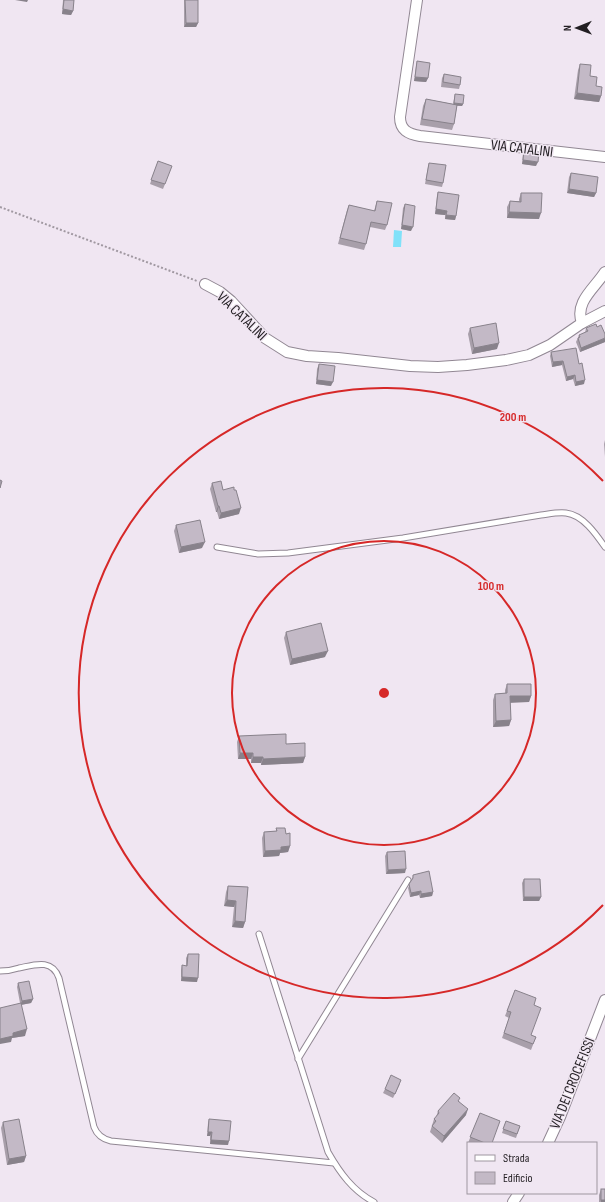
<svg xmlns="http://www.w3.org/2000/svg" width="605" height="1202" font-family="'Sofia Sans Condensed',sans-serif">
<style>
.water{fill:#80e1f9}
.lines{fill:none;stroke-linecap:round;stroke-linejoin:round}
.lane-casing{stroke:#918793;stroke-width:7}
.street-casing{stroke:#918793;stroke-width:12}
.path{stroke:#a098a1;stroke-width:2;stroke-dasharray:2 2;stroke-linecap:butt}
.lane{stroke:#fff;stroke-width:5}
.street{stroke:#fff;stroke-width:10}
.wall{fill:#a89faa}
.shaded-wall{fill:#88828b}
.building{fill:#c3b9c6;stroke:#88828b}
.ring{fill:none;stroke:#d62828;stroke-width:2}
.labels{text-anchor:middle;stroke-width:3;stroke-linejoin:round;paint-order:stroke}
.street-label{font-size:15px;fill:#221e22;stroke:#f0e6f2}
.centre{fill:#d62828;stroke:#f0e6f2;stroke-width:2}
.ring-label{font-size:12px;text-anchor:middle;font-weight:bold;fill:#d62828;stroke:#f0e6f2;stroke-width:3;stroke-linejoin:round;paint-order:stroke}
</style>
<rect width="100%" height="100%" fill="#f0e6f2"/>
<polygon class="water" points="394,230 402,231 401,247 393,247"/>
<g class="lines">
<defs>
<g id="lane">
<path d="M217,547L258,554L288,553L403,538L541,515C549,514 558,512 566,513C583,515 596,534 605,547"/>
<path d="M259,934L328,1152C340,1173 353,1191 374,1202"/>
<path d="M0,971C6,971 13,970 19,968C34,965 52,958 59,978L94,1127C97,1135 102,1139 111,1141L334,1163"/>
<polyline points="298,1059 408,880"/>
</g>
<g id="street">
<path d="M417,0L400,117C400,130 408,134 420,136L605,157"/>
<polyline points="205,284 220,292 231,301 265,338 287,352 307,356 338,358 410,366 438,367 467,365 506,360 529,355 550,345 582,323 605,311"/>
<path d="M582,323C574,302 595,288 605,272"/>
<polyline points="548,1143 560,1117 605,1000"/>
<polyline points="513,1202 519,1193"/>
</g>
</defs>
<use href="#lane" class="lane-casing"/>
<use href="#street" class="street-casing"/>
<polyline class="path" points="0,207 197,281"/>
<use href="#lane" class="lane"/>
<use href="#street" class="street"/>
</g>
<g class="wall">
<polygon points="63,0 74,0 73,11 71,15 62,14"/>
<polygon points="184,0 198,0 198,23 196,27 184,27"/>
<polygon points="417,61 428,78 426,82 414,81 416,66"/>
<polygon points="580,64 596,86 601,96 599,102 574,99 578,70"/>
<polygon points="444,74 460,85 459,89 441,87 442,78"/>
<polygon points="455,94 463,104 462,106 457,106 454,124 452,130 420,125 423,106 426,99 453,104"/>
<polygon points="524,150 536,166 522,164 523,154"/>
<polygon points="158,161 165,184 163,189 150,184"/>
<polygon points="429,163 443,183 442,187 425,184 428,167"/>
<polygon points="571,173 596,193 594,197 567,193 569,177"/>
<polygon points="438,192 456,216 455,220 445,219 445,215 435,214 437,196"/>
<polygon points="521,193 539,219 507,218 507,207 510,201 519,201 519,199"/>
<polygon points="377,201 387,225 385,230 370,227 366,244 364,250 338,244 347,210 349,205 374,211"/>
<polygon points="405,204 411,231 401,229 403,208"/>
<polygon points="470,328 497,349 472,354 468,334"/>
<polygon points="586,328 605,342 580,352 576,342 579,335 585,333"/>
<polygon points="551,352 579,364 584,384 575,386 573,379 566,381 562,365 552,367 550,356"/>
<polygon points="319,364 331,386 316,384 317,369"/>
<polygon points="605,440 605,457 604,444"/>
<polygon points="212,483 223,490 239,514 219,519 217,512 216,512 210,489"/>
<polygon points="176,525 202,548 179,553 174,531"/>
<polygon points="286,632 325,657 290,665 284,638"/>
<polygon points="507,684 531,696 529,702 510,702 511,720 509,726 493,727 493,700 495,694 505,693 505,690"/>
<polygon points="239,736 286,744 305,757 303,763 261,765 261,763 251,763 251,759 238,759 237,742"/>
<polygon points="276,828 286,834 290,846 288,852 280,853 279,856 263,857 262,838 264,832 276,831"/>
<polygon points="387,852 405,873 386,874 385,856"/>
<polygon points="413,875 433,892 432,896 420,898 419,895 410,897 408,888 412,880"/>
<polygon points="524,879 541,897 539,901 523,901 522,883"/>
<polygon points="228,886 248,887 245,922 243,928 232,927 234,907 224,906 226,892"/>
<polygon points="188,954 197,982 181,981 181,970 182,965 186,966 186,958"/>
<polygon points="18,983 33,999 31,1003 21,1005 25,1036 12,1038 11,1042 20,1003 17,987"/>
<polygon points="515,990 534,1005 531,1035 536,1037 531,1050 502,1038 509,1018 505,1016"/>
<polygon points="400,1084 393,1098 383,1093 385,1089"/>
<polygon points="459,1101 466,1115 442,1143 430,1132 434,1119 436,1117 438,1111"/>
<polygon points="480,1113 492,1143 468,1143"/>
<polygon points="209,1119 228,1145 210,1144 210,1136 207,1136 208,1123"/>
<polygon points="506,1121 520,1126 516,1138 502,1133"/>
<polygon points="3,1122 26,1156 24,1162 7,1165 1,1128"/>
<polygon points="601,1189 605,1202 599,1202 599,1195"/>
</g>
<g class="shaded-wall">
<polygon points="15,0 28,0 27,2"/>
<polygon points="63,9 73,11 71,15 62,14"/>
<polygon points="186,23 198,23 196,27 184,27"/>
<polygon points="415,77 428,78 426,82 414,81"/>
<polygon points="577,93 601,96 599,102 574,99"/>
<polygon points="454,103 463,104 462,106 453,105"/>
<polygon points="523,160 538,162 536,166 522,164"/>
<polygon points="569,189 596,193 594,197 567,193"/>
<polygon points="436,209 447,211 445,215 435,214"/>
<polygon points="509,212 541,213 539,219 507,218"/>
<polygon points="446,215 456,216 455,220 445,219"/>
<polygon points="402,225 413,227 411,231 401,229"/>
<polygon points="605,338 605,342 580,352 581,348"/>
<polygon points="499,343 497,349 472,354 474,348"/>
<polygon points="563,361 562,365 552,367 553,362"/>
<polygon points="575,375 573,379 566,381 567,377"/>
<polygon points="317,380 333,382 331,386 316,384"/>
<polygon points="585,380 584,384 575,386 576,382"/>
<polygon points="218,506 219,506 217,512 216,512"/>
<polygon points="241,508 239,514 219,519 221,513"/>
<polygon points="205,542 202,548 179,553 181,547"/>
<polygon points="328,651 325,657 290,665 292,659"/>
<polygon points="510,696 531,696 529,702 508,703"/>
<polygon points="511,720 509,726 493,727 496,721"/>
<polygon points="240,753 253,753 251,759 238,759"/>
<polygon points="253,757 263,757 261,763 251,763"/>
<polygon points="305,757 303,763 261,765 263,759"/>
<polygon points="290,846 288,852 280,853 279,856 263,857 265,851 281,847"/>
<polygon points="406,869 405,873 386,874 388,870"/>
<polygon points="421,891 419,895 410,897 411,893"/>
<polygon points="433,892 432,896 420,898 421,894"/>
<polygon points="524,897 541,897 539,901 523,901"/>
<polygon points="227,900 236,901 234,907 224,906"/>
<polygon points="235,921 245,922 243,928 232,927"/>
<polygon points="182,977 198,978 197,982 181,981"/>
<polygon points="33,999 31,1003 20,1005 22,1001"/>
<polygon points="27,1029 25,1036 12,1038 11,1042 0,1044 0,1039 13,1033"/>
<polygon points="468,1109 466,1115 442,1143 444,1136"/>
<polygon points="208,1132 212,1132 210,1136 207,1136"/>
<polygon points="211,1140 229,1141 228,1145 210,1144"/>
<polygon points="26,1156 24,1162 7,1165 9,1159"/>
<rect x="601" y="1200" width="4" height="2"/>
</g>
<g class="building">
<polygon points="64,0 74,0 73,11 63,9"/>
<polygon points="185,0 198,0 198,23 186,23"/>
<polygon points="417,61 430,63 428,78 415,77"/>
<polygon points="580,64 591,65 590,76 597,77 596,86 602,87 601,96 577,93"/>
<polygon points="444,74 461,77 460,85 443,82"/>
<polygon points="455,94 464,95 463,104 454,103"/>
<polygon points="426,99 457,105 454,124 422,119"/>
<polygon points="524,150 539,152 538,162 523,160"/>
<polygon points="158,161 172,166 165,184 151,180"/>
<polygon points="429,163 446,165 443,183 426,180"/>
<polygon points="571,173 598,177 596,193 569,189"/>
<polygon points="438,192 459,195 456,216 446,215 447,211 436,209"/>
<polygon points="521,193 542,193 541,213 509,212 510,201 521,202"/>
<polygon points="377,201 392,203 387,225 371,222 366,244 340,238 349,205 375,211"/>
<polygon points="405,204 415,206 413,227 402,225"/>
<polygon points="496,323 499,343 474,348 470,328"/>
<polygon points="596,324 597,327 601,325 605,334 605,338 581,348 578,338 580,337 579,335 588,331 586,328"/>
<polygon points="576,348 579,364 582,363 585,380 576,382 575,375 567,377 563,361 553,362 551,352"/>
<polygon points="319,364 335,366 333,382 317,380"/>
<polygon points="0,480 2,481 0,488"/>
<polygon points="221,481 223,490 234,487 234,490 236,490 241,508 221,513 219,506 218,506 212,483"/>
<polygon points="200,520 205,542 181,547 176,525"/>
<polygon points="321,623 328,651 292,659 286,632"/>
<polygon points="507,684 531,684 531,696 510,696 511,720 496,721 495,694 507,693"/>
<polygon points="286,734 286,744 305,743 305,757 263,759 263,757 253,757 253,753 240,753 239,736"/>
<polygon points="276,828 285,828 286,834 290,833 290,846 281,847 281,850 265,851 264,832 277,831"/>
<polygon points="405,851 406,869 388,870 387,852"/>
<polygon points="429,871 433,892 421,894 421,891 411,893 409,884 413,878 413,875"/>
<polygon points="524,879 540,879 541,897 524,897"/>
<polygon points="228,886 248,887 245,922 235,921 236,901 227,900"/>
<polygon points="188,954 199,954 198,978 182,977 182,965 187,966"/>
<polygon points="29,981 33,999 22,1001 18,983"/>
<polygon points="515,990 536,998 534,1005 541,1008 531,1035 536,1037 533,1044 504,1033 511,1012 507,1011"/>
<polygon points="21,1003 27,1029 13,1033 13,1036 0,1039 0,1008"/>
<polygon points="391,1075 401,1080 395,1094 385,1089"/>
<polygon points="454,1093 460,1098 458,1101 468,1109 444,1136 432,1126 436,1121 434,1119 439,1113 438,1111"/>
<polygon points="480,1113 500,1121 492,1143 485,1143 470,1137"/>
<polygon points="19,1119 26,1156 9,1159 3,1122"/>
<polygon points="209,1119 231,1121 229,1141 211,1140 212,1132 208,1132"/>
<polygon points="506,1121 520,1126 517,1134 503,1129"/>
<rect x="601" y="1189" width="4" height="11"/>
</g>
<g class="ring">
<circle cx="384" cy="693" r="152"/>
<path d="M603 905A305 305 0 1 1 603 481"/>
</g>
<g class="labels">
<g class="street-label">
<text transform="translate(522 148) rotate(7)" y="5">VIA CATALINI</text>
<text transform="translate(242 316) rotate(44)" y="5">VIA CATALINI</text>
<text transform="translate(572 1083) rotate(-68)" y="5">VIA DEI CROCEFISSI</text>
</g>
</g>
<circle cx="384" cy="693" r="6" class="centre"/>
<g class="ring-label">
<text x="513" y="421">200 m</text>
<text x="491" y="590">100 m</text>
</g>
<rect x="467" y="1142" width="130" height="52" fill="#f0e6f2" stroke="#9e969f"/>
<rect x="475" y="1155" width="20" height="6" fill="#ffffff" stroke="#9e969f"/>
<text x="503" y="1162" font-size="12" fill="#221e22">Strada</text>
<rect x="475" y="1172" width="20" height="12" fill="#c3b9c6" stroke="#9e969f"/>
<text x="503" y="1182" font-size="12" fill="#221e22">Edificio</text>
<g transform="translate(577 28) rotate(269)" stroke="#f0e6f2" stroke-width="3" paint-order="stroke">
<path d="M0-3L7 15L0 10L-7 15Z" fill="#221e22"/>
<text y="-6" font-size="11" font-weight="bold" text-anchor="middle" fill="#221e22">N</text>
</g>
</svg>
